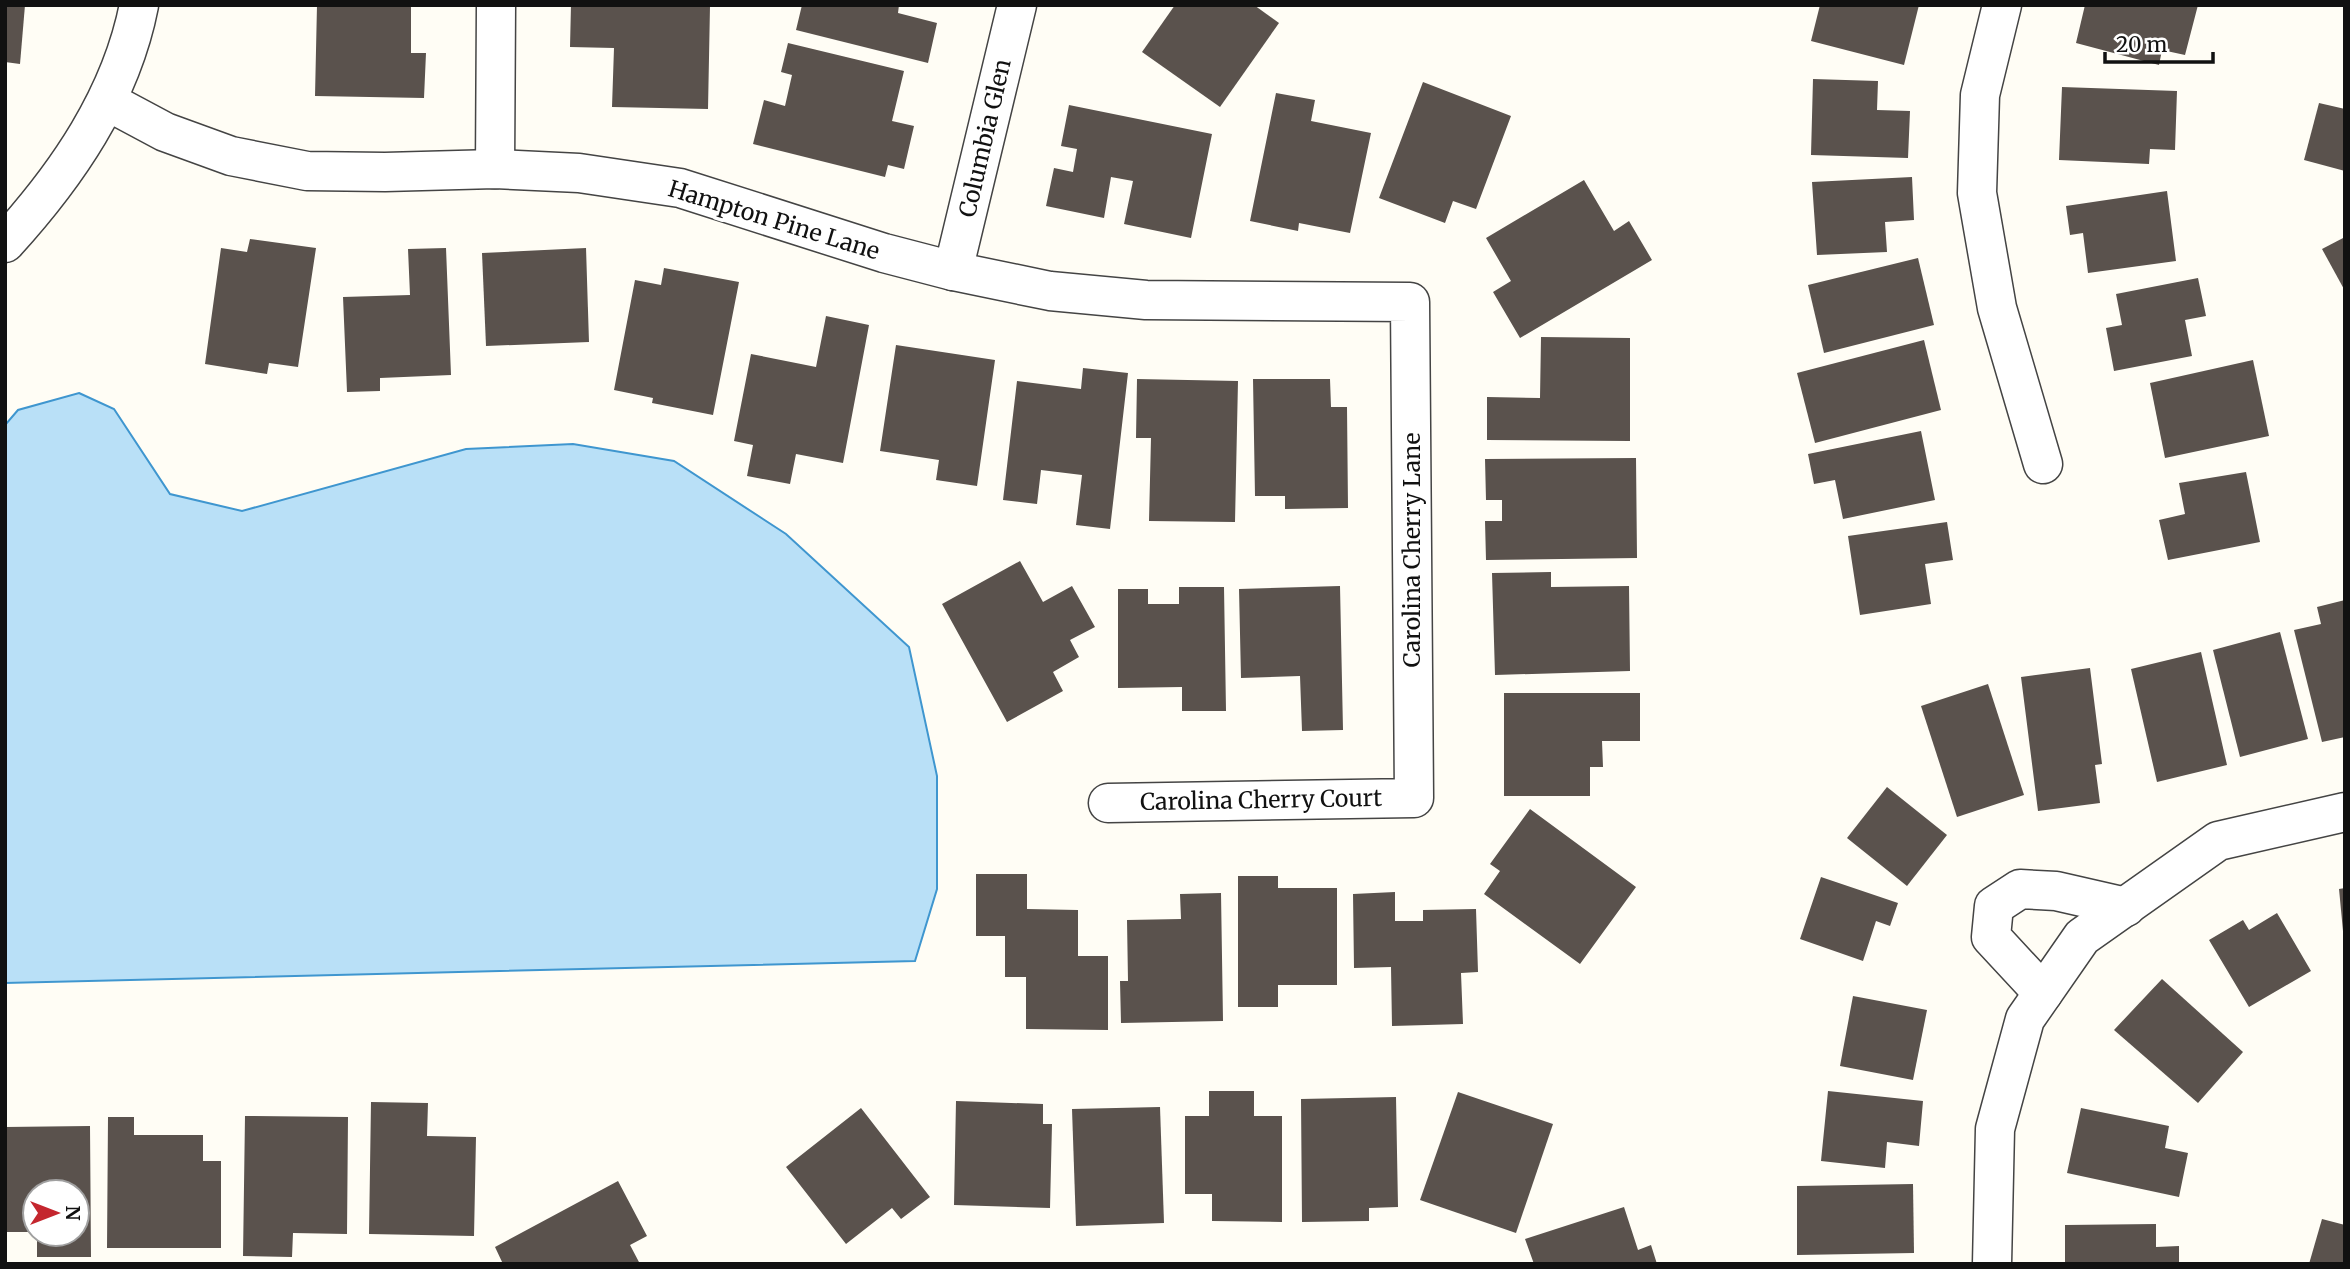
<svg xmlns="http://www.w3.org/2000/svg" width="2350" height="1269" font-family="Merriweather,serif">
<style>
.water{fill:#b9e0f7;stroke:#3f96cf;stroke-width:2}
.building{fill:#5a524d}
.lines{fill:none;stroke-linecap:round;stroke-linejoin:round}
.minor-casing{stroke:#444;stroke-width:41}
.minor{stroke:#fff;stroke-width:38}
.labels{text-anchor:middle;stroke-width:7;stroke-linejoin:round;paint-order:stroke}
.street-label{font-size:23px;fill:#111;stroke:#fff}
</style>
<rect width="100%" height="100%" fill="#fffdf5"/>
<polygon class="water" points="79,393 114,409 170,494 242,511 466,449 573,444 674,461 786,534 909,647 937,776 937,889 915,961 5,983 5,425 18,410"/>
<g class="building">
<polygon points="5,5 25,5 20,64 5,62"/>
<polygon points="317,5 411,5 411,53 426,53 424,98 315,96"/>
<polygon points="571,5 710,6 708,109 612,107 614,48 570,47"/>
<polygon points="802,5 899,5 898,13 937,23 928,63 796,30"/>
<polygon points="1175,5 1254,5 1279,23 1220,107 1142,52"/>
<polygon points="1820,5 1919,5 1904,65 1811,41"/>
<polygon points="2085,5 2198,5 2185,55 2162,50 2159,65 2076,43"/>
<polygon points="788,43 904,71 892,121 914,126 904,169 888,165 885,177 753,144 764,100 785,106 792,75 781,72"/>
<polygon points="1813,79 1878,81 1877,110 1910,111 1908,158 1811,155"/>
<polygon points="1423,82 1511,116 1476,209 1453,201 1445,223 1379,198"/>
<polygon points="2062,87 2177,91 2175,150 2150,149 2149,164 2059,160"/>
<polygon points="1276,93 1315,100 1311,121 1371,133 1350,233 1299,223 1298,231 1250,221"/>
<polygon points="2319,103 2345,109 2345,171 2304,160"/>
<polygon points="1069,105 1212,134 1191,238 1124,224 1133,181 1111,177 1104,218 1046,206 1054,168 1073,172 1077,149 1061,146"/>
<polygon points="1912,177 1914,220 1885,222 1887,252 1817,255 1812,182"/>
<polygon points="1584,180 1614,231 1629,221 1652,260 1520,338 1493,292 1511,281 1486,238"/>
<polygon points="2167,191 2176,261 2088,273 2083,233 2070,235 2066,206"/>
<polygon points="2345,237 2345,291 2322,249"/>
<polygon points="250,239 316,248 298,367 269,363 267,374 205,364 221,248 247,252"/>
<polygon points="446,248 451,375 380,378 380,391 347,392 343,297 410,295 408,249"/>
<polygon points="586,248 589,342 486,346 482,253"/>
<polygon points="1918,258 1934,325 1824,353 1808,285"/>
<polygon points="664,268 739,282 713,415 652,403 653,398 614,390 635,280 661,285"/>
<polygon points="2198,278 2206,316 2185,320 2192,356 2114,371 2106,328 2122,325 2116,294"/>
<polygon points="826,316 869,325 843,463 796,454 790,484 747,476 753,445 734,441 751,354 816,367"/>
<polygon points="1541,337 1630,338 1630,441 1487,440 1487,397 1540,398"/>
<polygon points="1924,340 1941,410 1815,443 1797,373"/>
<polygon points="896,345 995,360 977,486 936,480 939,460 880,451"/>
<polygon points="2253,360 2269,436 2165,458 2150,383"/>
<polygon points="1083,368 1128,373 1110,529 1076,525 1082,475 1041,470 1037,504 1003,500 1017,381 1081,389"/>
<polygon points="1137,379 1238,381 1235,522 1149,521 1151,438 1136,438"/>
<polygon points="1253,379 1330,379 1331,407 1347,407 1348,508 1285,509 1285,496 1255,496"/>
<polygon points="1921,431 1935,500 1843,519 1835,480 1814,484 1808,454"/>
<polygon points="1636,458 1637,558 1486,560 1485,521 1502,521 1502,500 1486,500 1485,459"/>
<polygon points="2246,472 2260,542 2168,560 2159,520 2185,514 2179,483"/>
<polygon points="1947,522 1953,560 1925,564 1931,604 1860,615 1848,536"/>
<polygon points="1020,561 1043,602 1072,586 1095,627 1070,640 1079,657 1053,672 1063,691 1007,722 942,604"/>
<polygon points="1551,572 1551,587 1629,586 1630,671 1495,675 1492,573"/>
<polygon points="1340,586 1343,730 1302,731 1300,676 1241,678 1239,589"/>
<polygon points="1179,587 1224,587 1226,711 1182,711 1182,687 1118,688 1118,589 1148,589 1148,604 1179,604"/>
<polygon points="2345,600 2345,737 2322,742 2294,630 2321,624 2317,607"/>
<polygon points="2280,632 2308,739 2240,757 2213,650"/>
<polygon points="2201,652 2227,765 2157,782 2131,669"/>
<polygon points="2090,668 2102,764 2095,765 2100,803 2038,811 2021,677"/>
<polygon points="1988,684 2024,795 1957,817 1921,706"/>
<polygon points="1504,693 1640,693 1640,741 1602,741 1603,767 1590,767 1590,796 1504,796"/>
<polygon points="1887,787 1947,835 1907,886 1847,838"/>
<polygon points="1530,809 1636,887 1580,964 1484,894 1500,871 1490,864"/>
<polygon points="976,874 1027,874 1027,909 1078,910 1078,956 1108,956 1108,1030 1026,1029 1026,977 1005,977 1005,936 976,936"/>
<polygon points="1238,876 1278,876 1278,888 1337,888 1337,985 1278,985 1278,1007 1238,1007"/>
<polygon points="1821,877 1898,903 1890,926 1876,921 1863,961 1800,939"/>
<polygon points="2345,888 2345,931 2343,931 2339,889"/>
<polygon points="1395,892 1395,921 1423,921 1423,910 1476,909 1478,972 1461,973 1463,1024 1392,1026 1391,967 1354,968 1353,894"/>
<polygon points="1221,893 1223,1021 1121,1023 1120,981 1128,981 1127,920 1181,919 1180,894"/>
<polygon points="2277,913 2311,971 2249,1007 2209,940 2243,920 2249,930"/>
<polygon points="2162,979 2243,1052 2198,1103 2114,1030"/>
<polygon points="1853,996 1927,1010 1913,1080 1840,1066"/>
<polygon points="1209,1091 1254,1091 1254,1116 1282,1116 1282,1222 1212,1221 1212,1194 1185,1194 1185,1116 1209,1116"/>
<polygon points="1828,1091 1923,1101 1919,1146 1887,1142 1885,1168 1821,1161"/>
<polygon points="1458,1092 1553,1124 1516,1233 1420,1200"/>
<polygon points="1396,1097 1398,1207 1369,1208 1369,1221 1302,1222 1301,1099"/>
<polygon points="956,1101 1043,1104 1043,1124 1052,1124 1050,1208 954,1205"/>
<polygon points="371,1102 428,1103 427,1136 476,1137 474,1236 369,1234"/>
<polygon points="1160,1107 1164,1223 1076,1226 1072,1109"/>
<polygon points="861,1108 930,1197 901,1219 892,1208 846,1244 786,1167"/>
<polygon points="2081,1108 2169,1126 2165,1148 2188,1153 2179,1197 2067,1173"/>
<polygon points="245,1116 348,1117 347,1234 293,1233 292,1257 243,1256"/>
<polygon points="108,1117 134,1117 134,1135 203,1135 203,1161 221,1161 221,1248 107,1248"/>
<polygon points="90,1126 91,1257 37,1257 37,1234 77,1234 77,1192 35,1192 35,1232 5,1232 5,1127"/>
<polygon points="618,1181 647,1236 630,1245 640,1264 503,1264 495,1247"/>
<polygon points="1913,1184 1914,1253 1797,1255 1797,1186"/>
<polygon points="1624,1207 1638,1250 1651,1245 1657,1264 1534,1264 1525,1239"/>
<polygon points="2322,1219 2345,1225 2345,1264 2309,1264"/>
<polygon points="2156,1224 2156,1247 2179,1246 2179,1264 2065,1264 2065,1225"/>
</g>
<g class="lines">
<defs>
<g id="minor">
<polyline points="2002,5 1980,95 1977,193 1997,308 2043,464"/>
<polyline points="107,101 165,132 231,156 307,171 385,172 495,169 579,173 680,188 884,253 953,271 1050,291 1146,300 1410,302 1414,798 1108,803"/>
<polyline points="495,169 496,5"/>
<path d="M5,243C67,175 121,97 139,5"/>
<polyline points="953,271 1017,5"/>
<polyline points="2043,993 1991,937 1994,906 2020,889 2056,891 2126,907"/>
<polyline points="1992,1264 1995,1129 2025,1019 2082,937 2218,841 2345,812"/>
</g>
</defs>
<use href="#minor" class="minor-casing"/>
<use href="#minor" class="minor"/>
</g>
<g class="labels">
<g class="street-label">
<text transform="translate(985 138) rotate(-77)" y="8">Columbia Glen</text>
<text transform="translate(774 220) rotate(17)" y="8">Hampton Pine Lane</text>
<text transform="translate(1412 550) rotate(-90)" y="8">Carolina Cherry Lane</text>
<text transform="translate(1261 800) rotate(-1)" y="8">Carolina Cherry Court</text>
</g>
</g>
<rect width="2350" height="1269" fill="none" stroke="#111111" stroke-width="14"/>
<g transform="translate(56 1213) rotate(90)"><circle r="33" fill="#ffffff" stroke="#a0a0a0" stroke-width="2"/>
<path d="M0-5L12 26L0 18L-12 26Z" fill="#c4262e"/>
<text y="-10" font-size="19" font-weight="bold" text-anchor="middle" fill="#111111">N</text>
</g>
<path d="M2105 52v10h108v-10" fill="none" stroke="#111111" stroke-width="3.5"/>
<text x="2116" y="52" font-size="21" fill="#111111" stroke="#ffffff" stroke-width="5" paint-order="stroke">20 m</text>
</svg>
